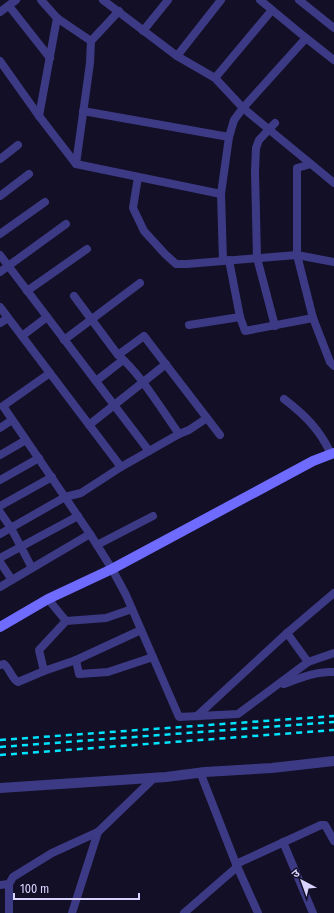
<svg xmlns="http://www.w3.org/2000/svg" width="334" height="913" font-family="'Fira Sans Condensed','Noto Sans Devanagari',sans-serif">
<style>
.lines{fill:none;stroke-linecap:round;stroke-linejoin:round}
.minor{stroke:#3d3a85;stroke-width:8}
.tertiary{stroke:#3d3a85;stroke-width:10}
.secondary{stroke:#6f6bff;stroke-width:10}
.rail{stroke:#00e5ff;stroke-width:2.5;stroke-dasharray:6 5;stroke-linecap:butt}
</style>
<rect width="100%" height="100%" fill="#130f26"/>
<g class="lines">
<g class="minor">
<polyline points="41,0 57,18 91,41 90,63 76,164"/>
<polyline points="103,0 177,56 215,78 243,108 311,164"/>
<polyline points="260,0 306,38 334,60"/>
<polyline points="299,0 334,28"/>
<polyline points="9,6 50,58"/>
<polyline points="0,12 16,0"/>
<polyline points="143,31 168,0"/>
<polyline points="91,41 119,11"/>
<polyline points="177,56 221,0"/>
<polyline points="0,61 39,116 76,164 221,194"/>
<polyline points="215,78 272,10"/>
<polyline points="83,111 229,137"/>
<polyline points="39,116 57,18"/>
<polyline points="275,123 259,140 256,148 255,171 257,258 275,326"/>
<polyline points="0,159 18,145"/>
<polyline points="138,177 133,208 144,231 165,254 176,264 187,264 297,255 334,262"/>
<polyline points="334,183 311,164 297,168 297,255 313,318 330,362 334,366"/>
<polyline points="0,196 29,174"/>
<polyline points="0,234 45,202"/>
<polyline points="0,255 149,451"/>
<polyline points="229,260 240,317 245,331 313,318"/>
<polyline points="223,261 221,194 229,137 234,120 243,108 306,38"/>
<polyline points="0,272 66,224"/>
<polyline points="27,291 87,249"/>
<path d="M74,296L118,355C140,373 162,410 179,434"/>
<polyline points="0,307 121,467"/>
<polyline points="0,323 8,318"/>
<polyline points="189,325 240,317"/>
<polyline points="22,336 47,317"/>
<polyline points="64,340 140,283"/>
<polyline points="118,355 144,336 220,435"/>
<polyline points="50,373 3,406 90,534 112,569 126,595 179,717 238,714 308,662 334,653"/>
<polyline points="96,381 123,360"/>
<path d="M284,399C305,415 320,430 331,454"/>
<polyline points="89,425 166,364"/>
<polyline points="0,428 12,420"/>
<polyline points="0,455 26,440"/>
<polyline points="0,480 39,458"/>
<polyline points="0,506 52,477"/>
<polyline points="0,512 11,528 32,568"/>
<polyline points="0,534 65,497 81,493 121,467 179,434 189,430 207,418"/>
<polyline points="97,545 153,516"/>
<polyline points="0,558 78,516"/>
<polyline points="0,562 12,580"/>
<polyline points="0,587 90,534"/>
<polyline points="48,599 66,621"/>
<polyline points="287,633 308,662"/>
<polyline points="76,660 79,674 108,672 153,657"/>
<path d="M0,665L4,664C10,669 12,679 18,682L44,671L76,660L141,630"/>
<polyline points="44,671 39,650 66,621 106,618 132,609"/>
<path d="M284,684C300,678 317,671 334,672"/>
<polyline points="197,716 287,633 334,593"/>
<polyline points="200,772 236,864 258,913"/>
<polyline points="283,842 313,913"/>
<polyline points="236,864 321,825 325,825 334,841"/>
<polyline points="9,884 9,913"/>
<polyline points="0,885 9,884 13,877 52,853 98,832 155,777"/>
<polyline points="72,913 98,832"/>
<polyline points="184,913 237,867"/>
</g>
<polyline class="tertiary" points="0,788 166,777 205,772 272,768 334,761"/>
<polyline class="secondary" points="0,627 48,599 112,569 313,461 334,453"/>
<g class="rail">
<polyline points="0,740 334,716"/>
<polyline points="0,747 334,722"/>
<polyline points="0,755 334,730"/>
</g>
</g>
<g transform="translate(302 881) rotate(319)" stroke="#130f26" stroke-width="3" paint-order="stroke">
<path d="M0-3L7 15L0 10L-7 15Z" fill="#d9d4ff"/>
<text y="-6" font-size="11" font-weight="bold" text-anchor="middle" fill="#d9d4ff">उ</text>
</g>
<path d="M14 893v6h125v-6" fill="none" stroke="#d9d4ff" stroke-width="2"/>
<text x="20" y="893" font-size="12" fill="#d9d4ff" stroke="#130f26" stroke-width="3" paint-order="stroke">100 m</text>
</svg>
